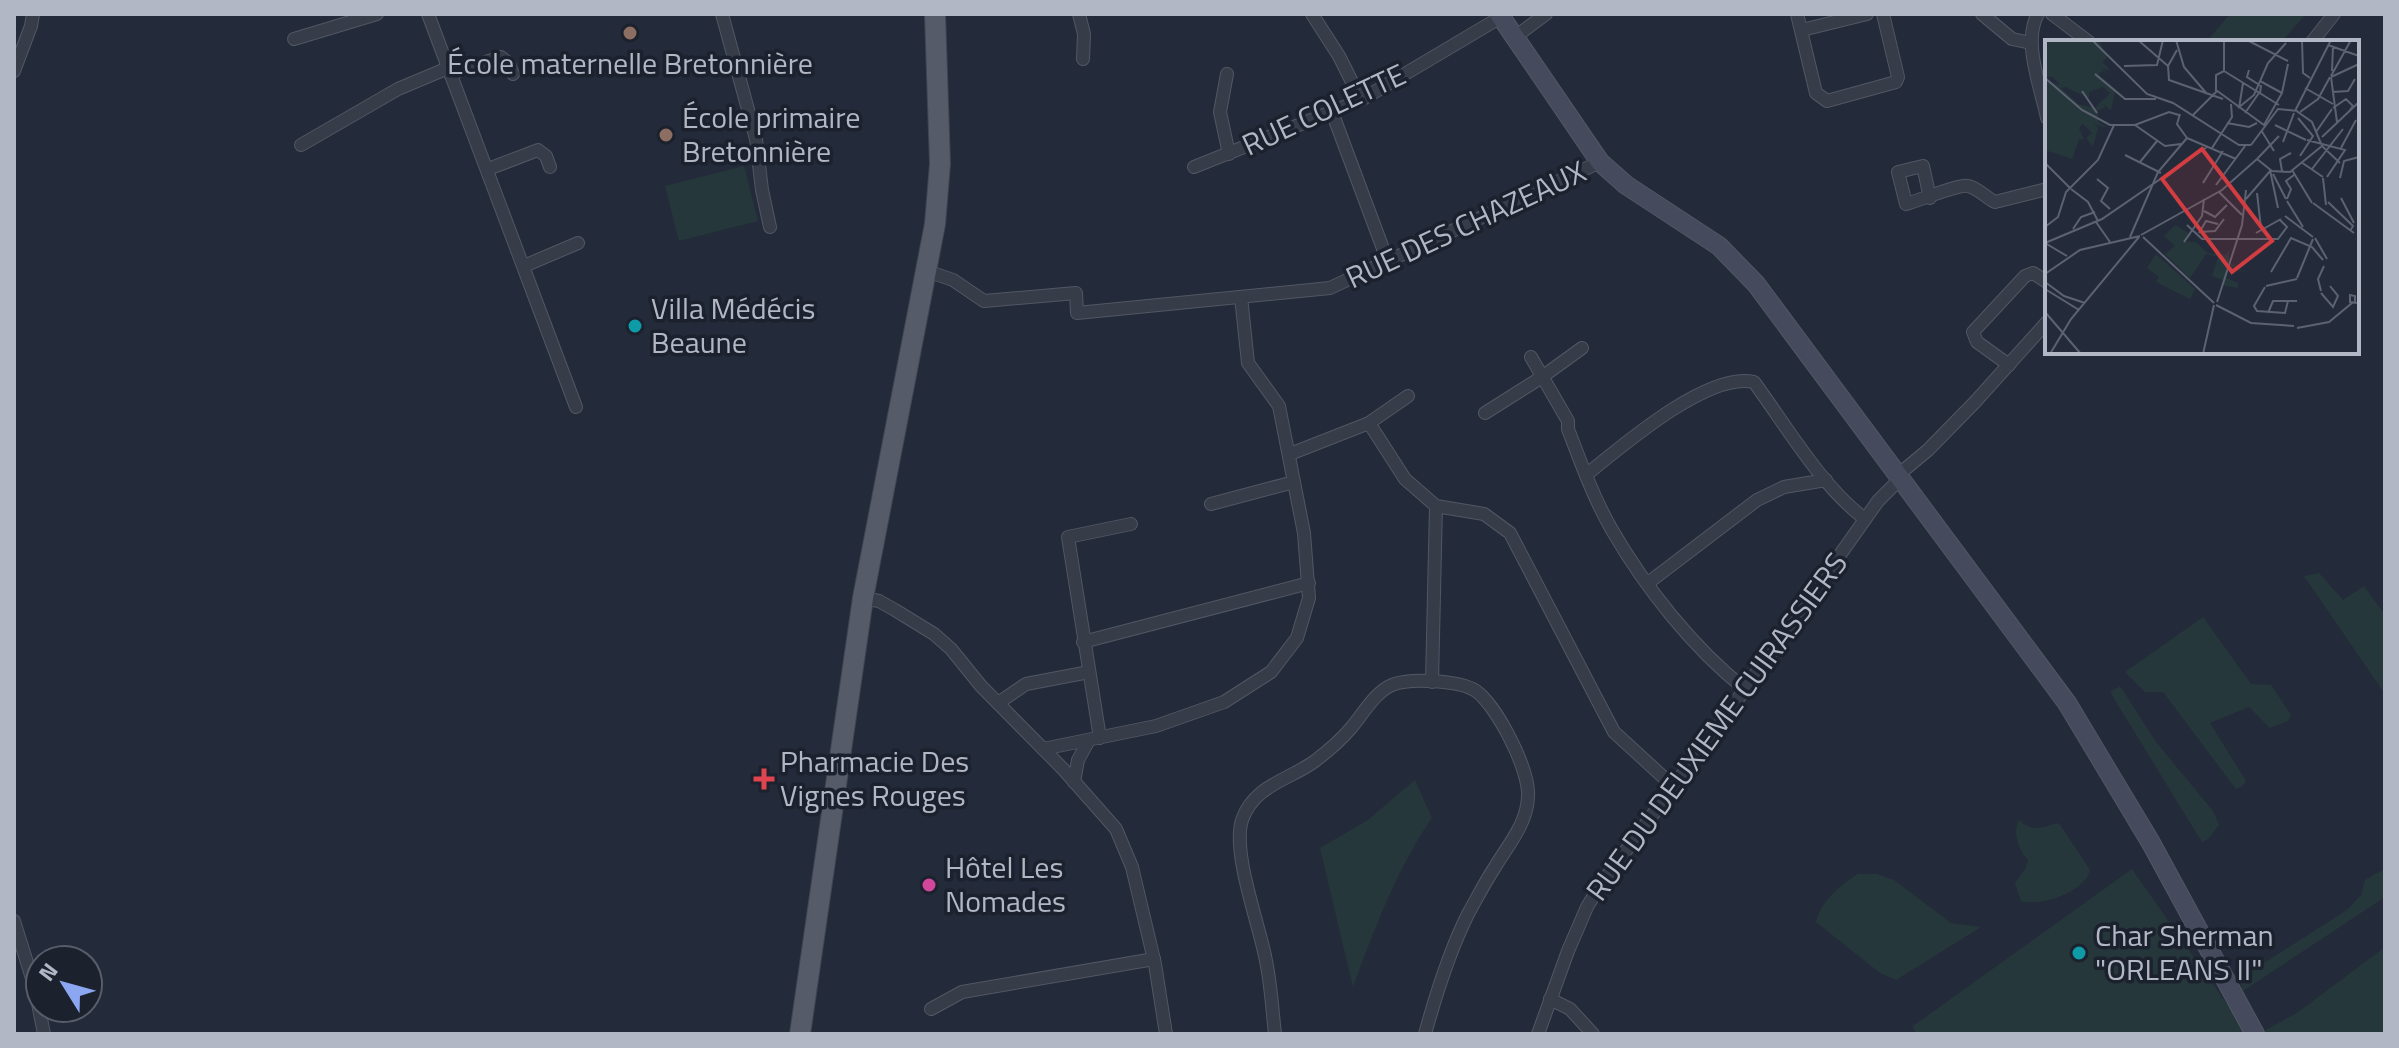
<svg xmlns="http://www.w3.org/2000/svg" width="2399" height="1048" font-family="'Titillium Web',sans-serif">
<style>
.green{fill:#26373b}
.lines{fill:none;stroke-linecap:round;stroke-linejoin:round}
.minor-casing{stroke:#525764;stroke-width:14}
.secondary-casing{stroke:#525764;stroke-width:20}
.primary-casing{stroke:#404552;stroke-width:22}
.minor{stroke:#373c49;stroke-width:12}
.secondary{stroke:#454b5c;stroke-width:18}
.primary{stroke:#555b69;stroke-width:20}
.education-dot{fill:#8d6e63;stroke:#1c212e;stroke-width:3}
.culture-dot{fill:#0f9aa8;stroke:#1c212e;stroke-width:3}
.health-dot{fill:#e0444e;stroke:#1c212e;stroke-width:3}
.hotel-dot{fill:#d1479c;stroke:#1c212e;stroke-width:3}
.labels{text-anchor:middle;stroke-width:7;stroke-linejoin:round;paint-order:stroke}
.poi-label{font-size:30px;fill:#b2b7c5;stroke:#1c212e;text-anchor:start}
.street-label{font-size:30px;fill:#b2b7c5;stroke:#1c212e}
.inset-road{fill:none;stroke:#5c6271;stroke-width:2}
.view{fill:#d13d40;fill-opacity:0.15;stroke:#d13d40;stroke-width:4}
.inset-edge{fill:none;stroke:#b2b7c5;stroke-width:4}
</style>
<rect width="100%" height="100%" fill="#232a39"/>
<g class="green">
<polygon points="2230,14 2306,14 2281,42 2206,42"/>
<polygon points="744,166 758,221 679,241 665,186"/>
<polygon points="2319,573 2343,600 2364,586 2385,615 2385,694 2304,576"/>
<polygon points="2203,617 2251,684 2271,685 2291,715 2288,721 2270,728 2249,707 2210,723 2246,781 2243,786 2236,789 2163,692 2145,692 2125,672"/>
<polygon points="2120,686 2156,742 2213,811 2219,825 2208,839 2202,842 2110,692"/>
<path d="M1415,780L1432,818C1397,868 1374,930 1353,987L1320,848L1368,820Z"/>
<path d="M2019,820C2032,832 2042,828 2057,823L2061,826L2090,870C2085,892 2041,907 2021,901L2015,883L2026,868L2028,860C2019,851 2012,832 2019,820Z"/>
<polygon points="2132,869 2248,1034 1916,1034 1913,1026"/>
<polygon points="2385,869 2385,897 2243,991 2239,979 2347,910 2361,895 2365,880"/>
<path d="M1858,874H1877L1894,880L1951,923L1981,927L1896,980L1880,973L1816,922C1821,901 1841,885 1858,874Z"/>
<polygon points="2385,947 2385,1031 2381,1034 2266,1034 2264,1031 2297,1013"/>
</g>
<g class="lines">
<defs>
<g id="minor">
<polyline points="428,14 576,407"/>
<polyline points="722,14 756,139 762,190 770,227"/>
<polyline points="1079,14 1084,34 1083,59"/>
<polyline points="1312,14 1339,56 1361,100"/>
<polyline points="1797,14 1816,93 1827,101 1896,82 1898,77 1883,14"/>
<polyline points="1982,14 2012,39 2031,43"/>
<path d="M2038,14C2022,41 2041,88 2047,118"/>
<polyline points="2052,14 2089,42"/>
<polyline points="1802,30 1867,14"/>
<polyline points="1515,37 1546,14"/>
<polyline points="294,39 377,14"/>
<polyline points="2312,42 2334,14"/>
<polyline points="14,71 31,26 33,14"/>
<polyline points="450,74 501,57 509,64 513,74"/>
<polyline points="1227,74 1220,112 1229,154"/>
<polyline points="1332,112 1388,262"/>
<polyline points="301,145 398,89 448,68"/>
<polyline points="1194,167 1361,100 1501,17"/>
<polyline points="488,169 538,150 546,156 550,167"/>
<path d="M1930,198L1923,166L1898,172L1906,204C1918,201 1958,184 1968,186C1976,187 1987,198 1995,202L2047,189"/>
<polyline points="524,266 578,243"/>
<polyline points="927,271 953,280 984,301 1076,293 1077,313 1330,288 1600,162"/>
<path d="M1531,357L1568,421V429C1581,463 1594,499 1612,530C1645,587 1693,648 1745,689"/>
<polyline points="2009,365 1977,342 1973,332 2025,276 2033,273 2047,282"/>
<polyline points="1485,413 1542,377 1582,348"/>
<polyline points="1369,423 1405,479 1436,506 1484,514 1510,533 1614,732 1673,786"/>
<polyline points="1290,454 1369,423 1408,396"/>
<path d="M1586,475C1622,446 1708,371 1754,382C1787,427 1821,486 1865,519"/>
<polyline points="1211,504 1294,482"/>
<polyline points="1648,583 1757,500 1784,487 1826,480"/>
<polyline points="863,598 879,601 895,610 934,634 951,649 981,686 1064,770 1116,829 1132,867 1155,964 1166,1034"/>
<polyline points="1083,642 1309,583"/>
<polyline points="1432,682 1436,506"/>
<polyline points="998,703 1026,684 1089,672"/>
<polyline points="1100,738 1068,537 1131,524"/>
<polyline points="1043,749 1156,726 1224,702 1271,672 1297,638 1309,598 1304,533 1279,406 1248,363 1241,297"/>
<polyline points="1074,782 1078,760 1089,740"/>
<polyline points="14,921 35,988 44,1034"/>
<polyline points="1550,999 1570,1009 1593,1034"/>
<polyline points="931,1009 962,992 1154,959"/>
<path d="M1275,1034C1272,1008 1271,982 1265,956C1258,921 1232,852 1242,820C1254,785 1289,780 1315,761C1328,751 1341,740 1351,728C1363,714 1375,692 1392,685C1409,678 1460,680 1476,691C1497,706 1530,770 1528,797C1527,824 1508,845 1495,867C1485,882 1477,898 1468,914C1449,952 1436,994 1425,1034"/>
<polyline points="1538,1034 1568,951 1587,907 1599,887 1728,713 1878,501 1897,482 1904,470 1928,450 1975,402 2047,322"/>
</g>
<polyline id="secondary" points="1499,14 1600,162 1626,185 1719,246 1756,284 2067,703 2151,843 2255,1034"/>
<polyline id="primary" points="800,1034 863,598 935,224 940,164 935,14"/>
</defs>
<use href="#minor" class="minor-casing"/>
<use href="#secondary" class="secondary-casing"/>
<use href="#primary" class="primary-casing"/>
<use href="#minor" class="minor"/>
<use href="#secondary" class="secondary"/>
<use href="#primary" class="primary"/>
</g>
<g class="education-dot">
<circle cx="630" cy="33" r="8"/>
<circle cx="666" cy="135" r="8"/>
</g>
<g class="culture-dot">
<circle cx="635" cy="326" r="8"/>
<circle cx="2079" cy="953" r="8"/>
</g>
<path class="health-dot" d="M760 767h8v8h8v8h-8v8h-8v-8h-8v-8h8z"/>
<circle class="hotel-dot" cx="929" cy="885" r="8"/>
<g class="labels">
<g class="poi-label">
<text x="630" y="74" text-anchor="middle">École maternelle Bretonnière</text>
<text x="682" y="128">École primaire<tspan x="682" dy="34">Bretonnière</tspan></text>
<text x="651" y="319">Villa Médécis<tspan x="651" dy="34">Beaune</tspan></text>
<text x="780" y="772">Pharmacie Des<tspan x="780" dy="34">Vignes Rouges</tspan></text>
<text x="945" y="878">Hôtel Les<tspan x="945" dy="34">Nomades</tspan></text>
<text x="2095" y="946">Char Sherman<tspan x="2095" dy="34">"ORLEANS II"</tspan></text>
</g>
<g class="street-label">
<text transform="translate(1324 110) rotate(-25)" y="10">RUE COLETTE</text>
<text transform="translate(1466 225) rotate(-25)" y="10">RUE DES CHAZEAUX</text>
<text transform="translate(1717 727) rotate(-54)" y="10">RUE DU DEUXIEME CUIRASSIERS</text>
</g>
</g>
<g transform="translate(2045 40)">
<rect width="314" height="314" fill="#232a39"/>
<path d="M0,0H54L62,18L57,22L66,30L56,29L70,38L57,31L53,34L80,57L70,53L66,70L58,64L60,68L53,70V82L63,88L49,84L53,88L48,107L41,98L47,93L38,84L34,88L39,100L34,99L27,119L0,110V41L15,45L8,37H0ZM20,47L44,58V52L58,47L65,53L50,68L33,64L16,48ZM130,185L147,195L139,201L151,202L162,213L181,215L184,210V223L194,227L183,226L202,232L182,229L181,238L193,243V248L177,245L178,240L167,236L173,217L161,214L145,238L120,214L130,206L119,196ZM111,214L150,249L145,259L111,242L114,237L102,228Z" fill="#26373b" fill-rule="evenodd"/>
<path class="inset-road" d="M47,0L102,54L128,63L194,105H206M93,0L123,26M131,0L139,27L162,54M179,0V31M202,0L243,21M257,0L258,33L265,38M283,5L314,16M132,10L123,26L124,40L178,59M79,26L112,25L118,0M204,30L202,37L216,46L215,53M179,31L234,65M287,31L288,7M50,34L80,59H111M286,36L306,0M286,37L292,82M286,37L314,24M0,38L37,70L65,85H90L124,72L134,75M215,41L237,53M260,48L288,64M171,50L219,85L237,53L243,24M37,51L52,73M171,51V35L179,31M287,52L303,51L310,39M193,68L209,55L223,23L241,3M194,68L198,43M288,68L301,59L308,66L305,70M250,70L267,82L277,106M250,71L286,0M255,72L273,59L285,37M200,73L214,53M135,74L132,84L142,98M147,76L172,51M253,78L268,96L255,116M182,83L204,87L212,83M90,85L120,106L136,104M230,85L261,100M216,90L229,111M271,92L287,69M277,97L314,62M142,98L191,119M262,100L300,110L282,137M238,102L249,73M206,105L233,69L253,71M277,106L295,123M167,108L187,77L186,64M296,108L311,80M80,115L116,133M212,119L234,96M212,119L227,131L245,132L277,106M95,122L112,101M256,122L278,137M0,123L25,148M267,129L298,89M225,130L233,168M247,130L267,163M237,131L235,119L246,113M228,134L241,159M278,138L281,165M295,138L299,121L314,117M52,139L63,148L56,161L65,169M158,143L178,111M171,145L200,106M26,149L43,162L53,181M174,152L197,175M212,153L216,188M296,158L309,183M201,159L226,130M242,159L246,149L241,141L249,135M242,161L258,187M283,162L308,186L305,191M268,163L309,193M159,171L170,177L182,165M240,176L268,197M51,182L65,202M142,185L157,199H233L242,187L235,180M0,187L13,177L21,152L53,120L69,85M28,189L36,177L50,172M155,192L170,191L179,179M154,193L161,181L173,184M211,193L236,179M96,195L177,150L212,119M85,197L113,132L142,98M98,197L169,263M270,198L282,219M139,202L157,176L159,159M0,203L57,179L162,107M0,203L22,216M226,232L246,198L267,207L278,220M0,234L35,210L95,196M252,238L268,199M0,242L19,256L40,263M221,246L252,239M220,247L209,266L212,271L240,273L243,261M0,249L34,270M276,251L273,239L279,226M276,253L288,267L293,256L285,246M172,262L197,185L201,150M310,262V256L305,255V262L314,263M171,265L206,283L249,286M0,272L36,314M223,273L228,261H252M252,288L284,282L307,263M5,314L26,279L94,197M158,314L169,265"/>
<path class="view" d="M157,109L227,201L187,232L117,139Z"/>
<rect width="314" height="314" class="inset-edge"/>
</g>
<rect width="2399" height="1048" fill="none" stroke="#b2b7c5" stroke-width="32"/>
<g transform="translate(64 984) rotate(307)"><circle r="38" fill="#1c212e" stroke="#585d6a" stroke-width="2"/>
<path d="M0-6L14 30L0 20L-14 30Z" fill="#8ba7f1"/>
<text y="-12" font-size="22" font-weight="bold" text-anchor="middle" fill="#b2b7c5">N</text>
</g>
</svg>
